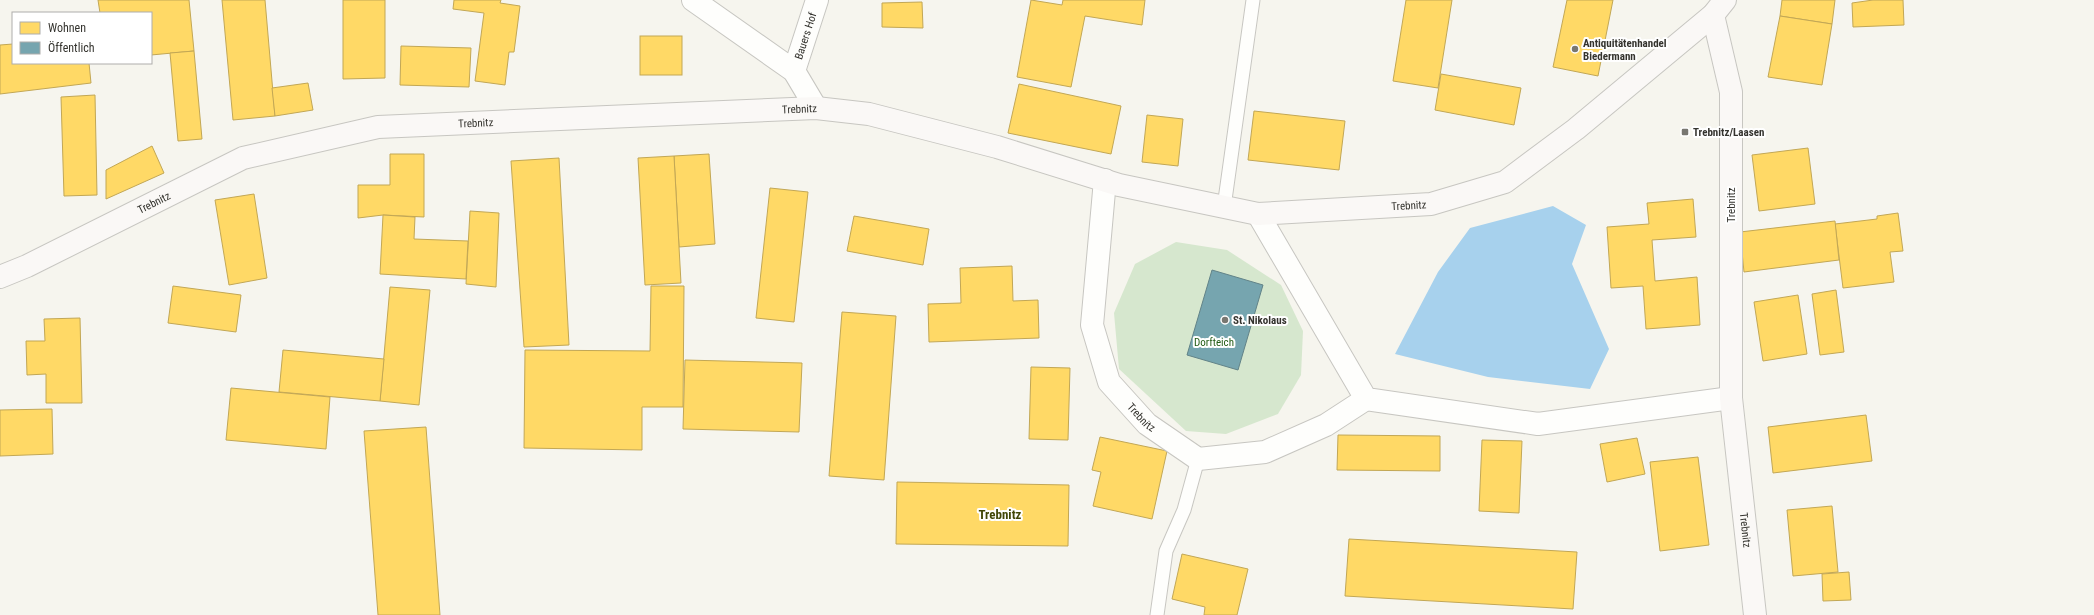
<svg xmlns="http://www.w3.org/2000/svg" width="2094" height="615" font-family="'Roboto Condensed',sans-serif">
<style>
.green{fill:#d6e7ce}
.water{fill:#a7d1ed}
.homes{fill:#ffd966;stroke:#c2a755}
.public{fill:#76a5af;stroke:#628388}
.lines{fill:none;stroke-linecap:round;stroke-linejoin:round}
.lane-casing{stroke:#c7c6c1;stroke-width:15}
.street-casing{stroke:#c7c6c1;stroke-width:24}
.secondary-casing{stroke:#c7c6c1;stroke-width:24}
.lane{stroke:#fefefc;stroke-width:13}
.street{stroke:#fefefc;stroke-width:22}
.secondary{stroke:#faf8f6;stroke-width:22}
.poi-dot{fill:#787771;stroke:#fff;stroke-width:1.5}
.labels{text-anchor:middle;stroke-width:4;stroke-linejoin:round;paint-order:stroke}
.street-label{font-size:11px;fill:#34332e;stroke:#fff}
.poi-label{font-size:11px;font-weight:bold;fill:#34332e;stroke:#fff;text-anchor:start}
.park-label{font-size:11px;fill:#235c15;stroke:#fff}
.quarter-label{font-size:13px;font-weight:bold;fill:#414607;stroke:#fff}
</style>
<rect width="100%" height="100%" fill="#f6f5ee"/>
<polygon class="green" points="1176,242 1227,250 1281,285 1303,331 1301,375 1278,414 1226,434 1186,431 1119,369 1114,313 1135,264"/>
<polygon class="water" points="1553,206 1586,225 1572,264 1609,349 1590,389 1488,377 1395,354 1438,272 1470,228"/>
<g class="homes">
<polygon points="98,0 189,0 194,51 151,55 151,13 100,13"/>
<polygon points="222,0 265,0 275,116 233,120"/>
<polygon points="343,0 385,0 385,78 343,79"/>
<polygon points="454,0 501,0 500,3 520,6 514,52 509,52 505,85 475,81 484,13 453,9"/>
<polygon points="1031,0 1062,5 1063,0 1145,0 1142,25 1085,16 1071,87 1017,77"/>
<polygon points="1406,0 1452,0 1438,88 1393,81"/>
<polygon points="1567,0 1613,0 1598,76 1553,67"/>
<polygon points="1782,0 1835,0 1832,24 1780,16"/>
<polygon points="1873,0 1903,0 1904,25 1853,27 1852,3"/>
<polygon points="922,2 923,28 882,27 882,3"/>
<polygon points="1780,16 1832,24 1822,85 1768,77"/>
<rect x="640" y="36" width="42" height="39"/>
<polygon points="13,44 13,63 89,63 91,83 0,94 0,45"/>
<polygon points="401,46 471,48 469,87 400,85"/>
<polygon points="194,51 202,139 178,141 170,53"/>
<polygon points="1441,74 1521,88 1514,125 1435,110"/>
<polygon points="308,83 313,110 275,116 272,88"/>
<polygon points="1019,84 1121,106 1111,154 1008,133"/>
<polygon points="95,95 97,195 64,196 61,97"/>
<polygon points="1254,111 1345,121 1339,170 1248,160"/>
<polygon points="1147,115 1183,119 1178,166 1142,162"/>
<polygon points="152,146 164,173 106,199 106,170"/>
<polygon points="1808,148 1815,204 1759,211 1752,155"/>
<polygon points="390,154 424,154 424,217 383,215 358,218 358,185 390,185"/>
<polygon points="709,154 715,244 679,247 674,156"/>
<polygon points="674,156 681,283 645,285 638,158"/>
<polygon points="559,158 569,345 524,347 511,161"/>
<polygon points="770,188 808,192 794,322 756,318"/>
<polygon points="254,194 267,278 229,285 215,200"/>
<polygon points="1693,199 1696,237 1652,240 1655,281 1697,277 1700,325 1646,329 1643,286 1611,288 1607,227 1649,224 1647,203"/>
<polygon points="470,211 499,213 496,287 466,284"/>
<polygon points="1898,213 1903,251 1890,252 1894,282 1843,288 1835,224 1877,219 1877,216"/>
<polygon points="383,215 415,217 414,239 468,241 466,279 380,274"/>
<polygon points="854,216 929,229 923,265 847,251"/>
<polygon points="1835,221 1839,260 1744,272 1740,232"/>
<polygon points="1012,266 1013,301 1038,300 1039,338 929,342 928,304 961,303 960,268"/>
<polygon points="173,286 241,295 236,332 168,323"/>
<polygon points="651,286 684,286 683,407 642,407 642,450 524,448 525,350 650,351"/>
<polygon points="390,287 430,290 419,405 380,401"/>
<polygon points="1836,290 1844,352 1820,355 1812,294"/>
<polygon points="1798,295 1807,354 1763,361 1754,302"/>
<polygon points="842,312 896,316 884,480 829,476"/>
<polygon points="80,318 82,403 46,403 46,374 27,375 26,341 45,341 44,319"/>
<polygon points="283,350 384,359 380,401 279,392"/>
<polygon points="685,360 802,363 799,432 683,429"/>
<polygon points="1031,367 1070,368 1068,440 1029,439"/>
<polygon points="231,388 330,397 326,449 226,440"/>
<polygon points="52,409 53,454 0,456 0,410"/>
<polygon points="1866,415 1872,461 1773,473 1768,427"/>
<polygon points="426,427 440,615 378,615 364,431"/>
<polygon points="1338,435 1440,436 1440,471 1337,470"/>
<polygon points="1100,437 1167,451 1152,519 1093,506 1101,472 1092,470"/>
<polygon points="1637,438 1645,474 1607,482 1600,444"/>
<polygon points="1482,440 1522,441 1519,513 1479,511"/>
<polygon points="1698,457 1709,545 1660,551 1650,462"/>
<polygon points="897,482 1069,485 1068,546 896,544"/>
<polygon points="1832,506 1838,572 1793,576 1787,510"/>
<polygon points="1349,539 1577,552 1573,609 1345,596"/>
<polygon points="1182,554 1248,569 1237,615 1204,615 1205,607 1172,599"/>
<polygon points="1849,572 1851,600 1823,601 1822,574"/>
</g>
<polygon class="public" points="1212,270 1263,285 1238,370 1187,355"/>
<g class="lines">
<defs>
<g id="lane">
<polyline points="1224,207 1253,0"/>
<polyline points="1157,615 1166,551 1184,510 1198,459"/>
</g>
<g id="street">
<polyline points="693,0 794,71 816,108"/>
<path id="s1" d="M794,71L817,0"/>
<path id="s2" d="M1105,180L1092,325L1109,382L1147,424L1198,459L1265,452L1326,425L1366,399"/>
<polyline points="1258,214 1366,399 1538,424 1731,398"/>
</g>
<g id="secondary">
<path id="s3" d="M1713,15L1731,92V398L1755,615"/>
<path id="s4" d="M0,277L27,266L243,158L378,127L816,108L869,114L997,147L1119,185L1258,214L1431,204L1505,182L1576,129L1713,15L1725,0"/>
</g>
</defs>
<use href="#lane" class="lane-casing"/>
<use href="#street" class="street-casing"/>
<use href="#secondary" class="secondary-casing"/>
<use href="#lane" class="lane"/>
<use href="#street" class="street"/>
<use href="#secondary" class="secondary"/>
</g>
<g class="poi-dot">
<circle cx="1575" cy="49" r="4"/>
<rect x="1681" y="128" width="8" height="8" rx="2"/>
<circle cx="1225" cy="320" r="4"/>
</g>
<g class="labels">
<g class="street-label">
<text dy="4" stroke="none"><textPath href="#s1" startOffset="37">Bauers Hof</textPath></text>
<text dy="4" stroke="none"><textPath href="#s4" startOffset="831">Trebnitz</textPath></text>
<text dy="4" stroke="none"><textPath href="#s4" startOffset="507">Trebnitz</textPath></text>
<text dy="4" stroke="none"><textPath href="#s4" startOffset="171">Trebnitz</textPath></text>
<text dy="4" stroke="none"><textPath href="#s4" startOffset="1454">Trebnitz</textPath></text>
<text transform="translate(1731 205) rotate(-90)" y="4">Trebnitz</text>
<text dy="4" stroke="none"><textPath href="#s2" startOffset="253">Trebnitz</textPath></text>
<text dy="4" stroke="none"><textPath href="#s3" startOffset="518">Trebnitz</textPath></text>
</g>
<g class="poi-label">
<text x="1583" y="47">Antiquitätenhandel<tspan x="1583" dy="13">Biedermann</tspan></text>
<text x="1693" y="136">Trebnitz/Laasen</text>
<text x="1233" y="324">St. Nikolaus</text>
</g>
<g class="park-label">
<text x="1214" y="346">Dorfteich</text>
</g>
<g class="quarter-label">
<text x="1000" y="519">Trebnitz</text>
</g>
</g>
<rect x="12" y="12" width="140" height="52" fill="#ffffff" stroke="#aeadab"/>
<rect x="20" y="22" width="20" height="12" fill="#ffd966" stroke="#aeadab"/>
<text x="48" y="32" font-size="12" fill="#34332e">Wohnen</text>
<rect x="20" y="42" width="20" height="12" fill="#76a5af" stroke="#aeadab"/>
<text x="48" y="52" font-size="12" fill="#34332e">Öffentlich</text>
</svg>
